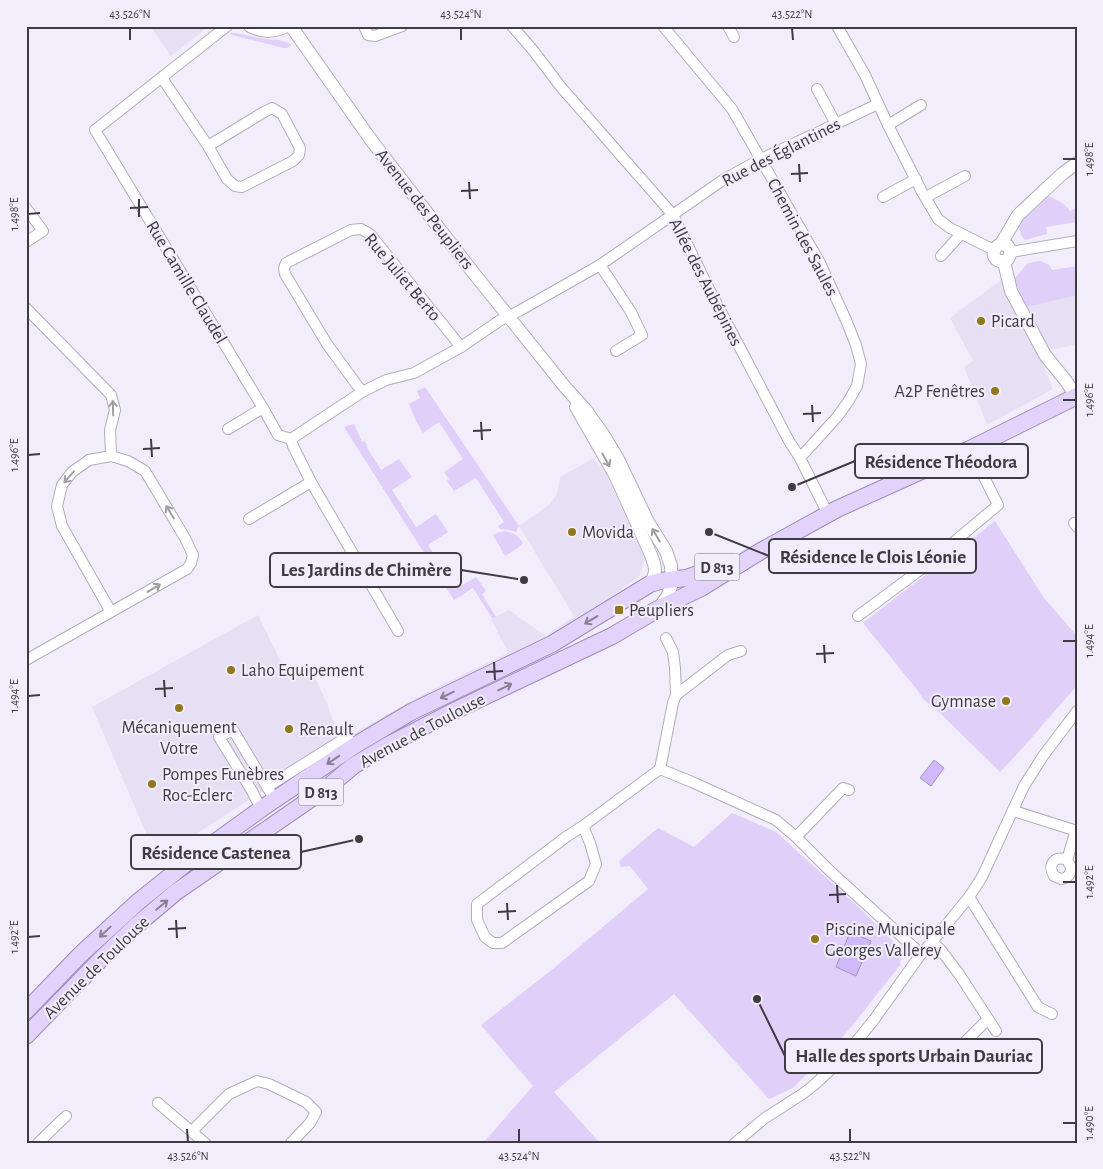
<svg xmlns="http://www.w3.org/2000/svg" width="1103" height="1169" font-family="'Alegreya Sans',sans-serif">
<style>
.built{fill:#e7e0f5}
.green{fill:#dfcff9}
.water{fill:#d1b8f9;stroke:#a593c2}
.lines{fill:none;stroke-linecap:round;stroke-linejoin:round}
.minor-casing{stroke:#b2adba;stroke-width:12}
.tertiary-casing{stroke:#b2adba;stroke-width:14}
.primary-casing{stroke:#9d8bb9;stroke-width:18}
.minor{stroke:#fff;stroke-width:10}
.tertiary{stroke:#fff;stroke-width:12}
.primary{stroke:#e3d3fb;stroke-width:16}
.oneway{stroke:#9e9ea0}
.oneway2{stroke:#888095}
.ticks{fill:none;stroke:#3e3c41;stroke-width:2}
.poi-dot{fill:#90771c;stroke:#f2edfb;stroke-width:2}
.labels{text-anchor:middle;stroke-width:4;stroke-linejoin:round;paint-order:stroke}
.shield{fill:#f2edfb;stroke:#747179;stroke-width:1}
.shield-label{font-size:16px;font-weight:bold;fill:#3e3c41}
.street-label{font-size:18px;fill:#3e3c41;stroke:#f2edfb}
.poi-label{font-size:18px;fill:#3e3c41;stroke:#f2edfb;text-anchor:start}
.leader{fill:none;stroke:#3e3c41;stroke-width:2}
.callout-dot{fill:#3e3c41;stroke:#f2edfb;stroke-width:2}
.callout{fill:#f2edfb;stroke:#3e3c41;stroke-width:2}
.callout-label{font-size:19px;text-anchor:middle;font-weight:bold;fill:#3e3c41}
.neatline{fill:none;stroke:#3e3c41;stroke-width:2}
.ticks-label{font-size:12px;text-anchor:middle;fill:#3e3c41}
</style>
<rect width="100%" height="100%" fill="#f2edfb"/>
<g class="built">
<polygon points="150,26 209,26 171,56"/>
<polygon points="1001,280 1015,305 1077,291 1077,344 1038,353 1053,389 987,425 964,367 973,361 950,318"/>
<polygon points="594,458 606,474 645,559 639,577 609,598 515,656 285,777 157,859 92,707 258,615 290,680 304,671 311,670 327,703 337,732 350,735 437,687 508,653 491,619 509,610 546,636 574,616 519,526 550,504 557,494 560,477"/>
</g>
<g class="green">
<path d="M230,33C242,33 248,36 259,38C272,41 278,37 292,45L287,48H284L232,35Z"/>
<path d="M1045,195C1054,198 1065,203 1070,211L1077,208V222L1046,227L1047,234L1025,240L1021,235L1018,225L1029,209Z"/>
<polygon points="1040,261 1049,265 1052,270 1077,266 1077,295 1026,307 1014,279 1028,263"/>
<polygon points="425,387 519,526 516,532 509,530 500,529 498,526 504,522 476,478 454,491 447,481 449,479 444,472 463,459 439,422 423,433 415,419 409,404 420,398 417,391"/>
<polygon points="354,424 362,442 365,441 367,445 366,446 381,470 399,459 412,477 392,490 416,527 436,514 448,532 428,545 456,589 476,577 486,591 482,594 496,617 492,618 473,588 454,600 344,427"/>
<path d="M995,521L1044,598L1077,636V686C1051,714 1027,745 1000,772L937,710L923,699L918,691L863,623Z"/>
<path d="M505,531C514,533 518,536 523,543L518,548L505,556L493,535L497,533Z"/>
<polygon points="732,813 776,832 854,903 898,946 901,956 900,965 852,1026 831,1050 793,1088 769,1099 674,994 554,1092 600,1143 483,1143 533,1086 481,1025 554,968 648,889 630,866 621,867 619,861 658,828 694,847"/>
</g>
<g class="water">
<polygon points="934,760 944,768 931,786 920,778"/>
<polygon points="850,932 871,941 856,976 836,967"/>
</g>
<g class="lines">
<defs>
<g id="minor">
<polyline points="227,26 95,130 263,408 278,435 291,439 293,446 311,482 398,631"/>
<polyline points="364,26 368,35 375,36 402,26"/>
<polyline points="512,26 532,49 561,87 673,215 708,287 789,441 800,458 828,514"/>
<polyline points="663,26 732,109 820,263 846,320 856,345 861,364 857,386 848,402 837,417 800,458"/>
<polyline points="728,26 734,37"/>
<polyline points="837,26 865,75 888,125 922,192 938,219 950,228 994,250"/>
<polyline points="162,78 208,146 227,179 235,186 242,187 293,161 299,155 300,148 282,114 272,108 264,112 208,146"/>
<polyline points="817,89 836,124"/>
<polyline points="888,125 921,105"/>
<polyline points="883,197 916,179"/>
<polyline points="926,197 965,176"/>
<polyline points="26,208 43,231 26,242"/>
<polyline points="1011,252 1077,241"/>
<polyline points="941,256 961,234"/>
<polyline points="600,265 631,312 642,335 616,351"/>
<polyline points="26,308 111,395 115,410 110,430 111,456"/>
<polyline points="362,392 327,344 285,274 284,268 286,263 351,230 361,229 370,234 461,347"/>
<polyline points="228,429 263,408"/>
<polyline points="291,439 362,392 386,380 414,373 461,347 499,321 519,311 600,265 723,180 761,159 878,104"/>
<polyline points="249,519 311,482"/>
<polyline points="1074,523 1077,527"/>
<polyline points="858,616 924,567 998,505 970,449"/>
<path d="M26,660C80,630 133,599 187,569L191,563L193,555L185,538L145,471L128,461L111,456L89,460L72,472L62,485L57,506L62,526L111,612"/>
<polyline points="676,695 728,655 741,651"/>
<polyline points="660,769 692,782 776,820 796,837 830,871 921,954"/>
<polyline points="660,769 673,703 676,695 675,668 673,652 666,638"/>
<polyline points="267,787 347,737 354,746"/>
<polyline points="261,809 252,791 219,737 233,730 275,800"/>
<polyline points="1014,811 1077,831"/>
<polyline points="583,826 590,843 596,864 589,881 502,943 493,943 485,937 477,920 477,904 566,837 583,826 660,769"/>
<polyline points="796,837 843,788 849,790"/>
<path d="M1067,860C1055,855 1047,864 1054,876L1061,879C1068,878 1071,874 1071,867L1067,860L1076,830"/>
<polyline points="969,897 1038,1007 1052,1014"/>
<polyline points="932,942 940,949 959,974 996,1031"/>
<polyline points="964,1043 988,1019"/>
<polyline points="158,1103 205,1143"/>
<polyline points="193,1132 196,1127 229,1094 257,1081 269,1084 306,1102 316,1112 310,1123 291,1143"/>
<polyline points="38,1143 66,1116"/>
<polyline points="735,1143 765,1118 801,1095 813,1086 842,1059 873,1021 921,954 932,942 969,897 982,877 1024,786 1043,756 1077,711"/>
</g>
<g id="tertiary">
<path d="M250,26C263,33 274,32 287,26"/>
<polyline points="291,26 371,140 472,271 565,387 585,409 603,434 618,459 648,522 666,551 671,566 672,584 667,597 658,609"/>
<path d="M1001,244L1008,246L1011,252L1008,259C995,267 987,250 1001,244L1018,215L1062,174L1077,163"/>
<polyline points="1004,262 1011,291 1045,355 1066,381 1076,396"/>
<path d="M576,407L615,475L651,555C656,568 657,572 650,584"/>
</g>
<g id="primary">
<polyline points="26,1011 80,955 139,901 189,861 261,809 354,746 411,712 552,644 650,584 660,581 686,578 727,564"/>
<polyline points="26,1036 103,957 138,924 176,892 328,787 353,766 388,745 450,713 612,636 658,609 701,588 761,551 837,509 970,449 1077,396"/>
</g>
</defs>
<use href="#minor" class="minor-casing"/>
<use href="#tertiary" class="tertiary-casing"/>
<use href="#primary" class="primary-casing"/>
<use href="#minor" class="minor"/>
<use href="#tertiary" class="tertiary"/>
<use href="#primary" class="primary"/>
</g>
<defs><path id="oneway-shaft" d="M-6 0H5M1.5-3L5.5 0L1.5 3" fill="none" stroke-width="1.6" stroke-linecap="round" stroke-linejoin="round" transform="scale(1.25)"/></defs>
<g class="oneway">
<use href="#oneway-shaft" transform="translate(113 408) rotate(-92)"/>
<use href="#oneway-shaft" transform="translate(606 460) rotate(61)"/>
<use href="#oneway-shaft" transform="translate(69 477) rotate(131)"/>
<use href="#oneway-shaft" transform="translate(170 512) rotate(-121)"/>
<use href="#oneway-shaft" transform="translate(656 535) rotate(-121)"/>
<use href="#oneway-shaft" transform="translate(154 588) rotate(-31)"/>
</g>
<g class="oneway2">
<use href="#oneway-shaft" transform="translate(591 620) rotate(149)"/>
<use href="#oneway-shaft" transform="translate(505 687) rotate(-26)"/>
<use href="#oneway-shaft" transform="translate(447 695) rotate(154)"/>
<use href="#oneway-shaft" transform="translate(333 760) rotate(146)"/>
<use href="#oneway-shaft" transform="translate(162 905) rotate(-40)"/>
<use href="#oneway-shaft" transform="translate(105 932) rotate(137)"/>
</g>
<path class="ticks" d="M130,28V40M461,28V40M792,28L793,40M1063,159H1076M799,164L800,182M791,174L808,173M469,182L470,199M461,191L478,190M139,199V217M130,208L148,207M28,214L40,213M1063,400H1076M812,405L813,422M803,414L821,413M481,422L482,440M473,431L491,430M151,439L152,457M143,449L160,448M28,455L40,454M1063,641H1076M824,645L825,663M816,654L834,653M494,662L495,680M486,672L503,671M164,680L165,697M155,689L173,688M28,696L40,695M1063,882H1076M837,885L838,903M829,895L846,894M507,903L508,920M498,912L516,911M176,920L177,938M168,929L186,928M28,937L40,936M1063,1123H1076M187,1129L188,1142M519,1129V1142M850,1129V1142"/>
<g class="poi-dot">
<circle cx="981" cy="321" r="5"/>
<circle cx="995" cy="391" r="5"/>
<circle cx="572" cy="532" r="5"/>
<rect x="614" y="605" width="10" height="10" rx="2.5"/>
<circle cx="231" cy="670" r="5"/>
<circle cx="1006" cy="701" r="5"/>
<circle cx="179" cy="708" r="5"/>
<circle cx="289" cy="729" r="5"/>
<circle cx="152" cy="784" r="5"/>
<circle cx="815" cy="939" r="5"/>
</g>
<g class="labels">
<g class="shield">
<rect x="694.5" y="553.5" width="45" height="27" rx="4"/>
<rect x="298.5" y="778.5" width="45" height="27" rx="4"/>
</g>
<g class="shield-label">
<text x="717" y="573">D 813</text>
<text x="321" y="798">D 813</text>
</g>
<g class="street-label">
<text transform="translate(781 152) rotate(-27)" y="6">Rue des Églantines</text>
<text transform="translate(425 209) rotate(52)" y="6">Avenue des Peupliers</text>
<text transform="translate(803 237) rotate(62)" y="6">Chemin des Saules</text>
<text transform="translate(403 277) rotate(50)" y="6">Rue Juliet Berto</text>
<text transform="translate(187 282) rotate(59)" y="6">Rue Camille Claudel</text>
<text transform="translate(706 282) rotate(63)" y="6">Allée des Aubépines</text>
<text transform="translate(422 730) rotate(-28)" y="6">Avenue de Toulouse</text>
<text transform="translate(96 967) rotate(-44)" y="6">Avenue de Toulouse</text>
</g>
<g class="poi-label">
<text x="991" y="327">Picard</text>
<text x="985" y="397" text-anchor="end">A2P Fenêtres</text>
<text x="582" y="538">Movida</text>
<text x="629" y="616">Peupliers</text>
<text x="241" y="676">Laho Equipement</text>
<text x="996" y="707" text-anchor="end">Gymnase</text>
<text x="179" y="733" text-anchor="middle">Mécaniquement<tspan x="179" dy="21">Votre</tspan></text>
<text x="299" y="735">Renault</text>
<text x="162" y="780">Pompes Funèbres<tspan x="162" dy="21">Roc-Eclerc</tspan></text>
<text x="825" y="935">Piscine Municipale<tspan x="825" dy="21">Georges Vallerey</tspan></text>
</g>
</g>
<path class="leader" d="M792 487L855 461M709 532L769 556M524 580L461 570M359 839L301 852M757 999L785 1056"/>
<g class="callout-dot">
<circle cx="792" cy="487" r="5"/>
<circle cx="709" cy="532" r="5"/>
<circle cx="524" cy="580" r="5"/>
<circle cx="359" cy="839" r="5"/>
<circle cx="757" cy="999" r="5"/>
</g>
<g class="callout">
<rect x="855" y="444" width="173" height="34" rx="5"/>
<rect x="769" y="539" width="207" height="34" rx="5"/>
<rect x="270" y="553" width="191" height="34" rx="5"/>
<rect x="131" y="835" width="170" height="34" rx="5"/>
<rect x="785" y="1039" width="257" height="34" rx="5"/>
</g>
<g class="callout-label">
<text x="941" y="468">Résidence Théodora</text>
<text x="873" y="563">Résidence le Clois Léonie</text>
<text x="366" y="576">Les Jardins de Chimère</text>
<text x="216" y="859">Résidence Castenea</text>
<text x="914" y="1062">Halle des sports Urbain Dauriac</text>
</g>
<rect width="1103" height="1169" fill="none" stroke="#f2edfb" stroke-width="55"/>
<rect x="28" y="28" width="1048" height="1114" class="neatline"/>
<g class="ticks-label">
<text x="130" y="18">43.526°N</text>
<text x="461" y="18">43.524°N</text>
<text x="792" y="18">43.522°N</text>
<text transform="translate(1089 159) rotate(-90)" y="4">1.498°E</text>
<text transform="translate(14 214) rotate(-90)" y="4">1.498°E</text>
<text transform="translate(1089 400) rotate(-90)" y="4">1.496°E</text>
<text transform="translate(14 455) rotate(-90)" y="4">1.496°E</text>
<text transform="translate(1089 641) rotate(-90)" y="4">1.494°E</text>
<text transform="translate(14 696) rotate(-90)" y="4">1.494°E</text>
<text transform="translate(1089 882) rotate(-90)" y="4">1.492°E</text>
<text transform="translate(14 937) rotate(-90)" y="4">1.492°E</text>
<text transform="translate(1089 1123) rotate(-90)" y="4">1.490°E</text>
<text x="188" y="1160">43.526°N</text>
<text x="519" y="1160">43.524°N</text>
<text x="850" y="1160">43.522°N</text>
</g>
</svg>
